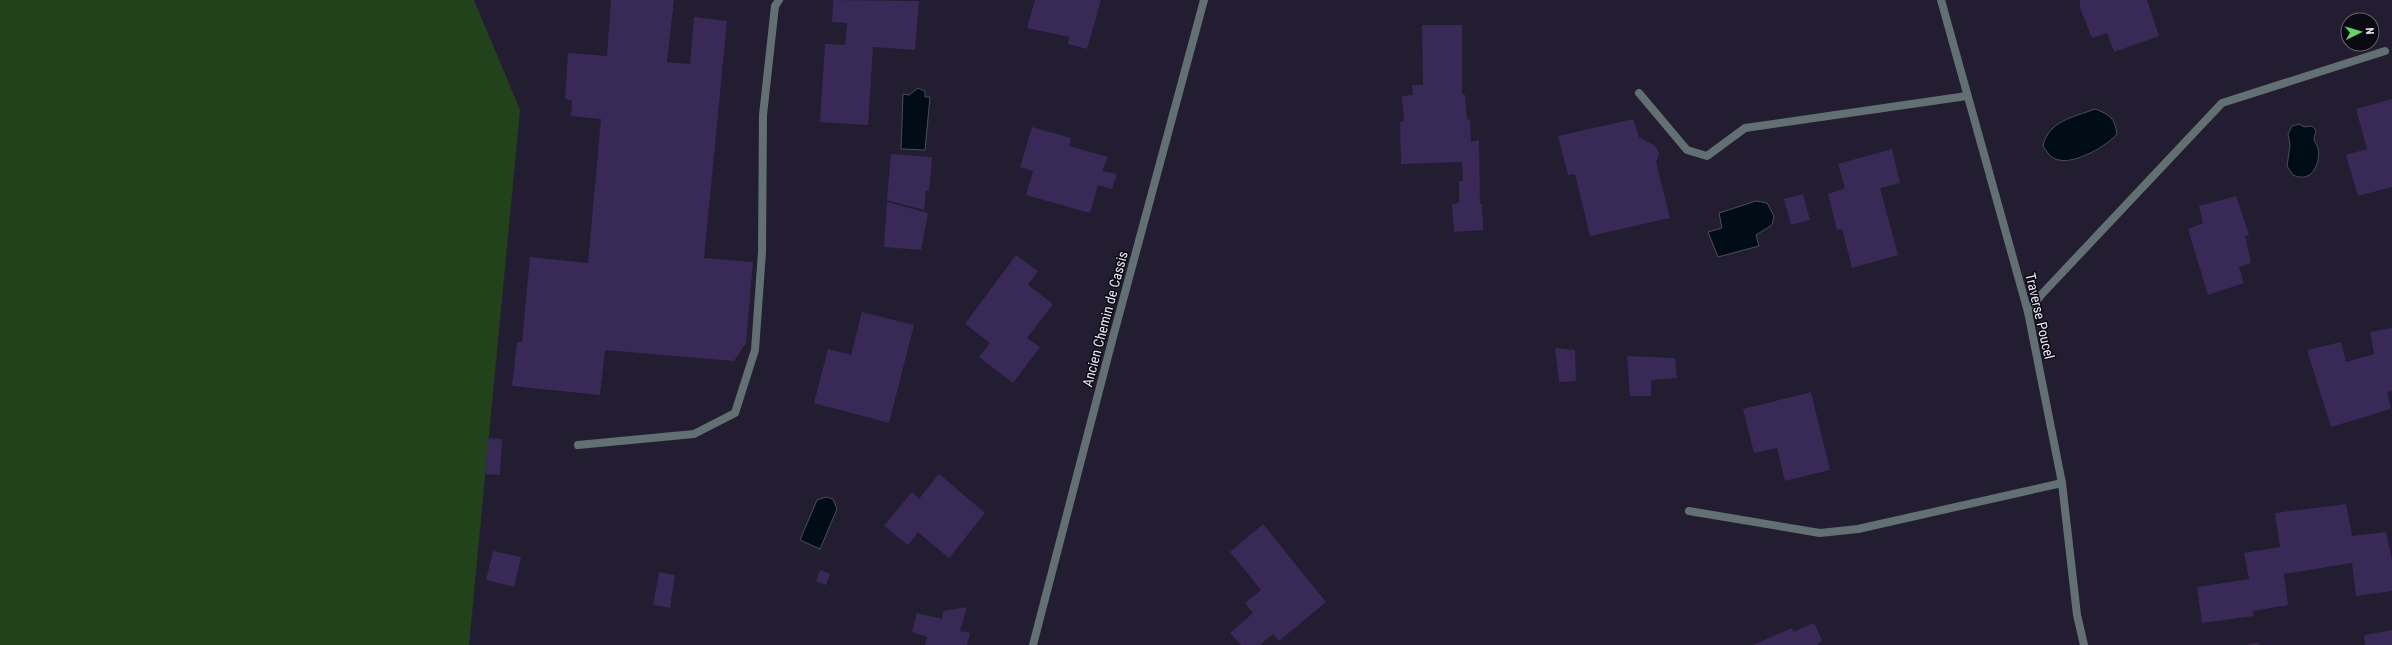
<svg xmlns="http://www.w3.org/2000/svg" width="2392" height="645" font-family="'Roboto Condensed',sans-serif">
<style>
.green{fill:#22421b}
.water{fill:#000c16;stroke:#474f5a}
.building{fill:#382957}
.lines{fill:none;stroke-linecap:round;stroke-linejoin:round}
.service{stroke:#626f73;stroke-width:8}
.minor{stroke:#626f73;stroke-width:8}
.labels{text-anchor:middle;stroke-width:3;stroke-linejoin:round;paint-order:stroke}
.street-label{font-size:14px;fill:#edeaf8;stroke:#0b0912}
</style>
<rect width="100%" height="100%" fill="#231d31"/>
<polygon class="green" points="0,0 474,0 520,110 469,645 0,645"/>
<g class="water">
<polygon points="918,88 925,91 925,97 930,97 925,150 901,149 903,94 909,95"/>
<path d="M2095,109C2109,114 2115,118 2117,134C2107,146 2075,164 2059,160C2051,159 2047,152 2043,146C2048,121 2074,117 2095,109Z"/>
<path d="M2299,124L2304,127L2312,126L2316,130C2316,133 2314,136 2314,139C2314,141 2317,145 2318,148C2321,163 2312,184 2293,175L2287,166L2290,145L2288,134L2292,126Z"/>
<polygon points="1756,201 1767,203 1774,216 1772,225 1756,235 1759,246 1718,257 1708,232 1722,228 1719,213"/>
<polygon points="826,497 833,499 837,509 820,549 800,540 817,500"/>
</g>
<g class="building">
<polygon points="611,0 674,0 667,62 690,64 694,17 727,21 704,258 753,262 746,343 734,361 605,350 600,395 512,386 517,342 522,342 530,257 588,263 601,119 571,116 572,100 565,99 568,53 607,56"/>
<polygon points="833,0 919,1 915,50 873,47 868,125 820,122 825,44 845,45 847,23 832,22"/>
<polygon points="1035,0 1101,0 1087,49 1068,44 1069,37 1027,28"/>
<polygon points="2080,0 2147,0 2159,36 2114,52 2107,33 2092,38 2080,8"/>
<polygon points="1422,25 1462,25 1462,94 1465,95 1467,119 1470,120 1471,142 1479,140 1480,204 1482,204 1483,230 1454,232 1452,204 1459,203 1459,181 1463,181 1462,162 1401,164 1400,122 1404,121 1402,96 1413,95 1412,85 1423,85"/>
<polygon points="2392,99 2392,187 2358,196 2346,155 2367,149 2356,109"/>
<polygon points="1633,119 1639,137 1654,145 1657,149 1659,154 1656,162 1670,218 1590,236 1575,174 1568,175 1558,136"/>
<polygon points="1032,127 1071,138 1069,146 1108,157 1102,171 1117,174 1112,189 1098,185 1090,213 1026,195 1033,171 1020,167"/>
<polygon points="1892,149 1900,183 1880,188 1898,255 1852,268 1842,229 1837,230 1828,194 1845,188 1838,164"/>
<polygon points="891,154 932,157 929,191 926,191 924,210 887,200"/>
<polygon points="1803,194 1810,220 1791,225 1784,199"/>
<polygon points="2236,196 2249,235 2245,236 2251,263 2239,267 2244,283 2208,295 2188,229 2203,223 2199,206"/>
<polygon points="887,202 928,213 921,250 884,247"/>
<polygon points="1016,255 1038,271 1028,285 1053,304 1027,338 1040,347 1013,383 979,357 990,343 965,324"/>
<polygon points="862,312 914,325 889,423 814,403 828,349 851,355"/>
<polygon points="2392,328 2392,391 2387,392 2391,409 2331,427 2307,350 2341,342 2346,362 2374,354 2370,332"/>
<polygon points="1555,348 1575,350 1576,381 1559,382"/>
<polygon points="1627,356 1675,358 1677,378 1651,380 1651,396 1630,396"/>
<polygon points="1811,392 1830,470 1785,481 1777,448 1754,453 1743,409"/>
<polygon points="488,438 502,439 500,475 485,474"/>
<polygon points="939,474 985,513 949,558 918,532 908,545 884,526 912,492 919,499"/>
<polygon points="2346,504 2352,536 2386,532 2392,560 2392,591 2356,596 2352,563 2284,574 2288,605 2253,611 2254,616 2202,623 2197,587 2249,579 2244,553 2280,547 2275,513"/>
<polygon points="1263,524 1326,602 1279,641 1273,634 1260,645 1241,645 1230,633 1253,613 1245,603 1261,590 1230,552"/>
<polygon points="493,551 521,557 514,587 486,580"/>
<polygon points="820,570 830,574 826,585 816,581"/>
<polygon points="659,572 675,575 670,608 653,605"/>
<polygon points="967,607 960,631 970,633 967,645 925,645 927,637 912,632 917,613 942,619 943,611"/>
<polygon points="1814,623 1822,640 1817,645 1753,645 1792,628 1793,632"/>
<polygon points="2392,630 2392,645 2365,645 2364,635"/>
<polygon points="2258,643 2259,645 2248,645 2248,644"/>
</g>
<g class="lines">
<g class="service">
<polyline points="1639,93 1687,150 1707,156 1745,128 1967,96"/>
<polyline points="2028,312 2041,295 2222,103 2385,51"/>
<polyline points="1689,511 1820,533 1858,529 2062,483"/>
</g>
<g class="minor">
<polyline points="1941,0 2028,312 2062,483 2077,615 2084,645"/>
<polyline points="578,445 694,434 735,413 755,350 762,252 763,115 775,6 779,0"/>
<polyline points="1033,645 1113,337 1204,0"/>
</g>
</g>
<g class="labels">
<g class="street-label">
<text transform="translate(2040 316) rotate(77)" y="5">Traverse Poucel</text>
<text transform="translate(1105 319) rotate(-75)" y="5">Ancien Chemin de Cassis</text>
</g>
</g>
<g transform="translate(2360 32) rotate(85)"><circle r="19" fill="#0b0912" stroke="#65636e"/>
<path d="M0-3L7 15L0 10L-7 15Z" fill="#65d467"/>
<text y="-6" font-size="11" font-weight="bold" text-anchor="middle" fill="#edeaf8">N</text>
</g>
</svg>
